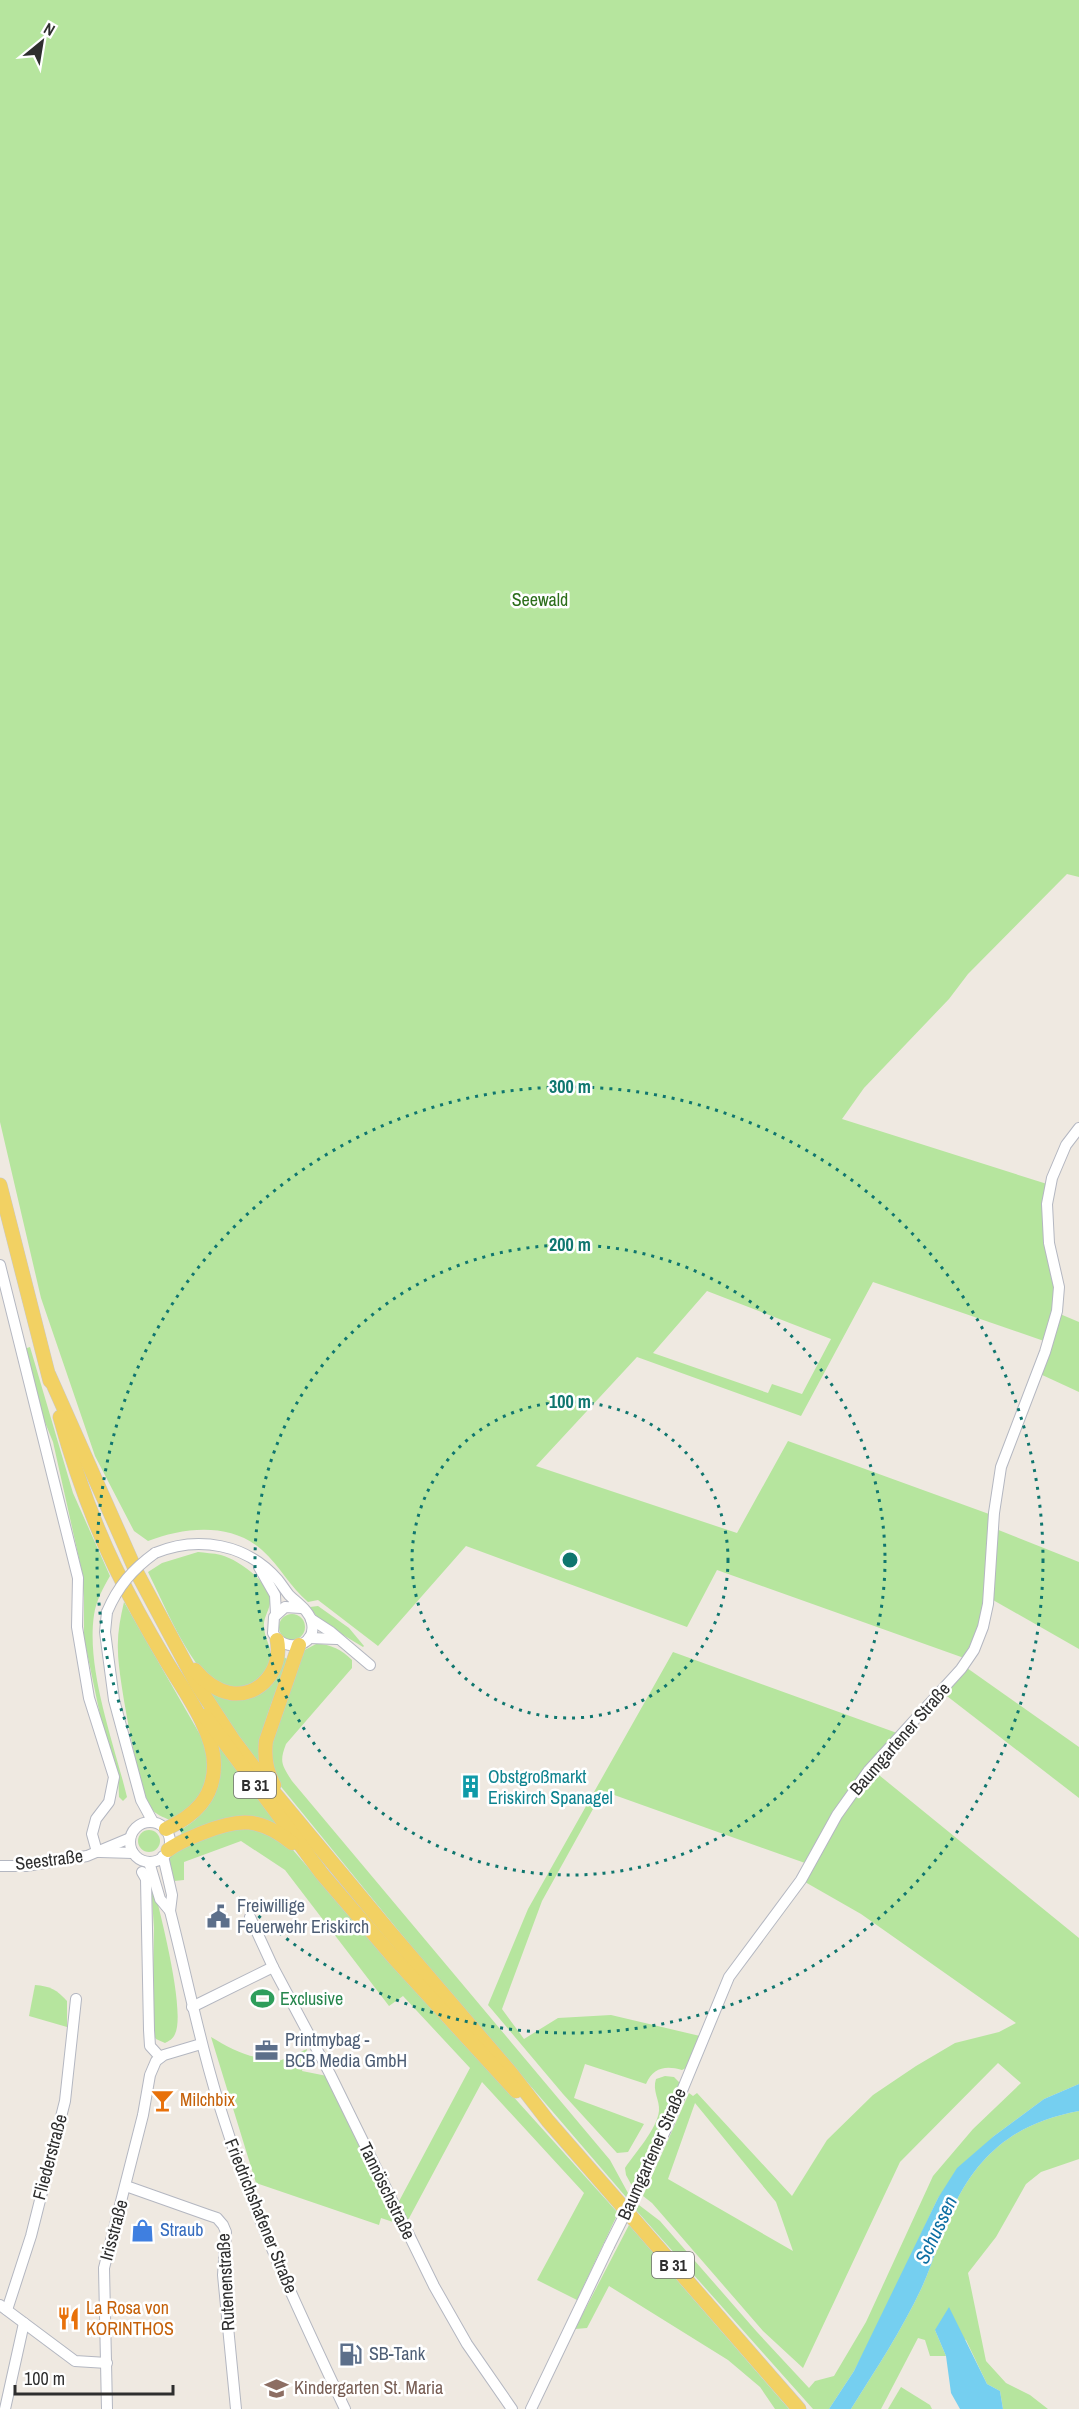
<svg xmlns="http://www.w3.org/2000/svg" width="1079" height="2409" font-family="'Archivo Narrow',sans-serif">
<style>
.green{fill:#b6e59e;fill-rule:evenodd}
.water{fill:#75cff0}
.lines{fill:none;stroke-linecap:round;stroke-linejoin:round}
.minor-casing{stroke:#b4b7c1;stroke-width:12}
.major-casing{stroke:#c9c9c9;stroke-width:15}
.minor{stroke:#fff;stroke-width:10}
.major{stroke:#f2d163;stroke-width:14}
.minor-bridge-casing{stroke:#b4b7c1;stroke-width:12;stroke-linecap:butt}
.minor-bridge{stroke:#fff;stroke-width:10}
.ring{fill:none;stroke:#0f766e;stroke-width:3;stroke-dasharray:3 6}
.labels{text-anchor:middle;stroke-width:5;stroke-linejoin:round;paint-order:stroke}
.shield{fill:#fff;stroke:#6d6d6d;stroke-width:1.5}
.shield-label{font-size:16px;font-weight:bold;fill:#2e2e2e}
.park-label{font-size:18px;fill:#2c6e1b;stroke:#fff}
.street-label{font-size:18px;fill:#2e2e2e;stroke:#fff}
.culture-label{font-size:18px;fill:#0d838f;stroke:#fff;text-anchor:start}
.service-label{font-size:18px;fill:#4e5e75;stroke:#fff;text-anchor:start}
.leisure-label{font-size:18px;fill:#27864d;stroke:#fff;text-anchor:start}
.food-label{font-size:18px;fill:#c56008;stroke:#fff;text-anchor:start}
.shop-label{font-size:18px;fill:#366cbe;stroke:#fff;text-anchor:start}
.education-label{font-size:18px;fill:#785e54;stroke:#fff;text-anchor:start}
.water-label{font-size:20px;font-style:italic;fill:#0d6fa3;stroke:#fff}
.centre{fill:#0f766e;stroke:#fff;stroke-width:3}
.ring-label{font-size:18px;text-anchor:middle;font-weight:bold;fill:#0f766e;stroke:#fff;stroke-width:5;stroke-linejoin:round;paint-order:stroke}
</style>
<rect width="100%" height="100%" fill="#efe9e1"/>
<g class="green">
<path d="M0,0H1079V877L1067,874L968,974L949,999L864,1088L842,1119L1047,1184L1055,1293L1053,1315L1044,1341L873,1282L801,1416L637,1357L536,1466L737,1533L788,1441L989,1514L984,1598L980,1624L964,1658L717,1570L687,1627L466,1546L378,1646L318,1600L308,1602C290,1587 280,1566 262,1550C231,1522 184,1527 148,1541L134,1531L95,1456L41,1298L0,1122ZM707,1291L831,1339L802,1394L772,1384L768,1393L653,1353Z"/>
<polygon points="1060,1314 1079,1322 1079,1392 1040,1374"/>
<path d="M30,1347L73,1493L110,1576C103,1588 96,1601 94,1615C86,1670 114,1743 127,1797L123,1801L119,1797L118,1772L104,1734L84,1638V1597L80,1563L53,1442L40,1410L24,1349Z"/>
<polygon points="996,1529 1079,1562 1079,1649 993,1600"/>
<path d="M198,1552C205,1553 213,1553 221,1555C237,1559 268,1581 270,1599C271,1609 263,1617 264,1626C264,1637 271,1646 271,1657C270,1683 234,1695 214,1682C189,1665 162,1600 148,1572L162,1563Z"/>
<path d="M124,1602L210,1752L211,1768L198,1803L170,1820C163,1817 156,1815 151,1808C139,1791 118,1676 118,1652C117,1635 120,1619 124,1602Z"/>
<polygon points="318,1606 349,1628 364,1646 363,1647 320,1621 310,1607"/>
<circle cx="292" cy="1627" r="13"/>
<path d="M316,1644C331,1644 342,1650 352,1660V1668L286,1744C279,1762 282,1765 292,1781L610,2160L628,2193L626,2197L424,1962L278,1783L269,1760L270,1744L301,1652Z"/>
<path d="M673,1652L897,1733L845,1795L805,1863L603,1791L542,1901L502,2009L524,2039L558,2018L611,2015L700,2036L686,2068L682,2070C665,2065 653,2068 646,2084L585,2064L574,2098L644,2124L628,2152L617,2153L563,2094L488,2005L528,1909Z"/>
<polygon points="284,1657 287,1659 266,1719 260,1765 205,1689 236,1699"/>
<polygon points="967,1668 1079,1747 1079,1798 943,1693"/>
<path d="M219,1746L283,1829L274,1824L182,1835L180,1830C214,1811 225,1784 219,1746Z"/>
<path d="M874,1771L1079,1938V2084L1044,2099L994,2136L938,2198L878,2325L854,2371L829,2409H813L636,2210L639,2205L660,2221L757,2332L809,2388L815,2381L834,2376L866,2322L933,2176L973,2129L1021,2083L998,2063L900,2162L803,2368L763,2331L652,2203L643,2196L689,2093L693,2096L697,2093L792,2196L827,2140L873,2095L916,2066L955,2043L999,2032L1016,2023L861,1914L805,1882L842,1814ZM695,2103L776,2202L793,2251L668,2179Z"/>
<path d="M249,1826L287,1843L397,1971L437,2015L457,2034L618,2213L577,2300L537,2280L584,2193L482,2082L407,2222L397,2205L470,2068L403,1996L389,2006L285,1870L241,1841L184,1862V1880L174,1881L169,1861C177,1838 227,1827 249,1826Z"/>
<circle cx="149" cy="1841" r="11"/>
<path d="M151,1884H153C160,1913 186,2011 175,2034C173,2039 169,2041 165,2043L156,2039L152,2033L154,1928Z"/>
<path d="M35,1985C50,1986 57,1990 67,2001V2027L29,2016Z"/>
<path d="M211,2037C231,2049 254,2062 278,2057L279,2061L307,2049L302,2071L327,2076L396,2219L393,2222L381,2218L379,2225L256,2183Z"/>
<path d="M665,2076L674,2077L680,2083L678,2089L632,2186L626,2175L625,2168C635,2153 657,2129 659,2111C660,2100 652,2091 656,2079Z"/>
<path d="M1079,2111V2159L1041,2172L1026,2184L996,2237L968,2273L986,2361L1006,2383L1030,2395L1048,2409H1003L1000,2391L987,2384L966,2340L935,2330L946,2356H930L925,2340L918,2338L881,2409H851C876,2369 902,2330 922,2287C934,2261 941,2232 954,2206C980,2151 1019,2122 1079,2111Z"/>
<polygon points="629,2225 789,2409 775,2409 760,2387 728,2360 609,2286 587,2328 575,2329"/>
<polygon points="901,2387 930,2405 932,2409 888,2409"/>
</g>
<g class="water">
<path d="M1079,2084V2111C1019,2122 980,2151 954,2206C941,2232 934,2261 922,2287C902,2330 876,2369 851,2409H829L854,2371L938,2198L957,2168L994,2136L1044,2099Z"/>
<polygon points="949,2307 987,2384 1000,2391 1003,2409 960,2409 951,2393 946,2356 935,2330"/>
</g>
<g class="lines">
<defs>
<g id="minor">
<polyline points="0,1265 78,1578 77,1627 89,1698 114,1777 109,1802 96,1819 92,1834 97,1852"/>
<path d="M155,1553C198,1535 247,1544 278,1580C282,1585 285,1590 289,1595C297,1603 310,1611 312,1623C317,1648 283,1653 273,1633L274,1617L285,1607L301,1608"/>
<polyline points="259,1567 275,1595 276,1614"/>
<polyline points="107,1612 105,1632 114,1700 141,1800 153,1822"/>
<polyline points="311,1619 331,1632 370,1665"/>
<polyline points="309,1638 337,1639"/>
<circle cx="150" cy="1842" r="20"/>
<polyline points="100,1852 133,1853"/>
<path d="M163,1856L172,1895L170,1911C188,1982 202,2053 225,2123C256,2221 301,2316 345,2409"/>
<polyline points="149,1862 160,1899 170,1911"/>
<polyline points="0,1866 26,1866 87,1856 130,1838"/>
<polyline points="142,1872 146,1879 149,2030 150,2046 160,2057"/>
<polyline points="250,1917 273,1967 330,2074 434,2286 467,2344 512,2409"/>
<polyline points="192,2007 273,1967"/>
<polyline points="645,2174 667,2127 729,1977 801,1880 837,1815 869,1770 961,1669 974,1650 983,1627 988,1604 994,1513 1001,1467 1045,1352 1057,1311 1059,1287 1049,1243 1047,1204 1052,1178 1066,1145 1079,1128"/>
<polyline points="126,2186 208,2215 217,2218 223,2225 226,2232 223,2275 236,2409"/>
<polyline points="0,2305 75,2361 107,2363"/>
<polyline points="7,2310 31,2236 65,2101 76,1999"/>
<polyline points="5,2409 24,2323"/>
<polyline points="107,2409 104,2268 143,2115 150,2075 156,2061 164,2055 201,2044"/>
<polyline points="531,2409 609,2246"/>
</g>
<g id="major">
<polyline points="0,1185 50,1381"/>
<polyline points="49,1375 136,1571 196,1683 234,1741 262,1778 390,1932 511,2073 548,2121 799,2409"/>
<path d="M60,1417C74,1468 92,1519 115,1567C130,1598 147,1629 165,1659C182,1688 214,1730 214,1765C214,1798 194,1816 166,1829"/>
<path d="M195,1670C204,1681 215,1690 230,1693C261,1698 283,1668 277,1640"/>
<polyline points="205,1716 322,1874 395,1959 516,2091"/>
<path d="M274,1785C266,1771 264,1757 266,1741L299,1645"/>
<path d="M168,1850C179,1842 190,1838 202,1833C239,1818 260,1817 292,1843"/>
</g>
</defs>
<use href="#minor" class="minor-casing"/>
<use href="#major" class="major-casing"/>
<use href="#minor" class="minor"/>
<use href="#major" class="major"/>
<defs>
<g id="minor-bridge">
<path d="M107,1612C118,1586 133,1569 155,1553"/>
<polyline points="609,2246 645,2174"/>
</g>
</defs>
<use href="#minor-bridge" class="minor-bridge-casing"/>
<use href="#minor-bridge" class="minor-bridge"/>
</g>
<g class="ring">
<circle cx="570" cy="1560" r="158"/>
<circle cx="570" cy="1560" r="315"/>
<circle cx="570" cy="1560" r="473"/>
</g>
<defs>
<symbol id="building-bare" viewBox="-9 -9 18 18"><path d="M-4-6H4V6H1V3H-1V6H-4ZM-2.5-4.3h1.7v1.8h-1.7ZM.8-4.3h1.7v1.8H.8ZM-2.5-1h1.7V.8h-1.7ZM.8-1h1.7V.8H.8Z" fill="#0f9aa8" stroke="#fff" stroke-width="2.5" paint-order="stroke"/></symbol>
<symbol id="civic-bare" viewBox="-9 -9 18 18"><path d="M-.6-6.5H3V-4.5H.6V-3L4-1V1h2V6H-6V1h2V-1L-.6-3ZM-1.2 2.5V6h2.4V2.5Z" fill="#5c6f8a" stroke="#fff" stroke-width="2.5" paint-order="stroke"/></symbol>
<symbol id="stadium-bare" viewBox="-9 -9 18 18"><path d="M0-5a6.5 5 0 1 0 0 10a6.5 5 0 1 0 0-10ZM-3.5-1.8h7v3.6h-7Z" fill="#2e9e5b" stroke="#fff" stroke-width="2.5" paint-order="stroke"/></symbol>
<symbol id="office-bare" viewBox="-9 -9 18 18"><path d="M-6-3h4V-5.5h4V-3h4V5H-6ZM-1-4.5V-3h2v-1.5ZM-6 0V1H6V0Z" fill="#5c6f8a" stroke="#fff" stroke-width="2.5" paint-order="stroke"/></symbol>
<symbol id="bar-bare" viewBox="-9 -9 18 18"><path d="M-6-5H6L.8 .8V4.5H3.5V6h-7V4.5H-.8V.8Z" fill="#e8710a" stroke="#fff" stroke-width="2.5" paint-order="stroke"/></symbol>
<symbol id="shop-bare" viewBox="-9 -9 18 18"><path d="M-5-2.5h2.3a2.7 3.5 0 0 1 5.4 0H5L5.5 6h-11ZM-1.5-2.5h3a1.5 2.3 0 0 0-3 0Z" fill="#3f7fe0" stroke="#fff" stroke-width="2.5" paint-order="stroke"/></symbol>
<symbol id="restaurant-bare" viewBox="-9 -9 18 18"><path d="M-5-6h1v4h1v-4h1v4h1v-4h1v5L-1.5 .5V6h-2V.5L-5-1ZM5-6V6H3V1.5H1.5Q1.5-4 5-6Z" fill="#e8710a" stroke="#fff" stroke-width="2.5" paint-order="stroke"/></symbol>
<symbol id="fuel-bare" viewBox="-9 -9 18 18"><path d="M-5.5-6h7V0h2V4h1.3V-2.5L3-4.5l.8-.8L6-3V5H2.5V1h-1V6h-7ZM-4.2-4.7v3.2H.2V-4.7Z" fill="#5c6f8a" stroke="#fff" stroke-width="2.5" paint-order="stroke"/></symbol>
<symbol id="school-bare" viewBox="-9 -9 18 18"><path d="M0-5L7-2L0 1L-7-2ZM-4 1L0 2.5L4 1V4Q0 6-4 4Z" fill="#8d6e63" stroke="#fff" stroke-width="2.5" paint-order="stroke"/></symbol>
</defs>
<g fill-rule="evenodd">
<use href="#building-bare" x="454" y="1770" width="33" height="33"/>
<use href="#civic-bare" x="202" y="1900" width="33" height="33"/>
<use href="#stadium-bare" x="246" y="1982" width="33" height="33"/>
<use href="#office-bare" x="250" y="2034" width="33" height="33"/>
<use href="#bar-bare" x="146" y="2084" width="33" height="33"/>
<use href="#shop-bare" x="126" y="2214" width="33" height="33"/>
<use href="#restaurant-bare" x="52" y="2302" width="33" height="33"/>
<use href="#fuel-bare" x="334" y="2338" width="33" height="33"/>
<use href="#school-bare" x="260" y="2372" width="33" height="33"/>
</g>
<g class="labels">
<g class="shield">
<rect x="234" y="1772" width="42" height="26" rx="4.5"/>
<rect x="652" y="2252" width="42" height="26" rx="4.5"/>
</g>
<g class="shield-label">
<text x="255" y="1791">B 31</text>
<text x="673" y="2271">B 31</text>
</g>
<g class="park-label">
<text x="540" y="606">Seewald</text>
</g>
<g class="street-label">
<text transform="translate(900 1739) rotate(-49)" y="6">Baumgartener Straße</text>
<text transform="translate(49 1860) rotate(-7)" y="6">Seestraße</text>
<text transform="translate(652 2154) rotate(-66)" y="6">Baumgartener Straße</text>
<text transform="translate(50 2157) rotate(-75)" y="6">Fliederstraße</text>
<text transform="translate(387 2191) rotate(64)" y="6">Tannöschstraße</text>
<text transform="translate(261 2216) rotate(68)" y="6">Friedrichshafener Straße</text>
<text transform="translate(114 2230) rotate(-75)" y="6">Irisstraße</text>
<text transform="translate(226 2282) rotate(-93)" y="6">Rutenenstraße</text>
</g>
<g class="culture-label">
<text x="488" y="1783">Obstgroßmarkt<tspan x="488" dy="21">Eriskirch Spanagel</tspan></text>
</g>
<g class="service-label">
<text x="237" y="1912">Freiwillige<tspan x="237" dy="21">Feuerwehr Eriskirch</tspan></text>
<text x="285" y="2046">Printmybag -<tspan x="285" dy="21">BCB Media GmbH</tspan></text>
<text x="369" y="2360">SB-Tank</text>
</g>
<g class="leisure-label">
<text x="280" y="2005">Exclusive</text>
</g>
<g class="food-label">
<text x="180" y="2106">Milchbix</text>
<text x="86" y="2314">La Rosa von<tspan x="86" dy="21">KORINTHOS</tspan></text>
</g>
<g class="shop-label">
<text x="160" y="2236">Straub</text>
</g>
<g class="education-label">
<text x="294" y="2394">Kindergarten St. Maria</text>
</g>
<g class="water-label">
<text transform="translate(936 2230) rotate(-65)" y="7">Schussen</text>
</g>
</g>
<circle cx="570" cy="1560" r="9" class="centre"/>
<g class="ring-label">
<text x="570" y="1093">300 m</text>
<text x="570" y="1251">200 m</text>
<text x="570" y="1408">100 m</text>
</g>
<g transform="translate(42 42) rotate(30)" stroke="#ffffff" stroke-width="4.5" paint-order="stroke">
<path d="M0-4.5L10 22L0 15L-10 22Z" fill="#2e2e2e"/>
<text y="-9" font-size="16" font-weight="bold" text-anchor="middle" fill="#2e2e2e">N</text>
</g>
<path d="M15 2385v9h158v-9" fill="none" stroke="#2e2e2e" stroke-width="3"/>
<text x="24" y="2385" font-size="18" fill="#2e2e2e" stroke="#ffffff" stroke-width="4.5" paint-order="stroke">100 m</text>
</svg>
